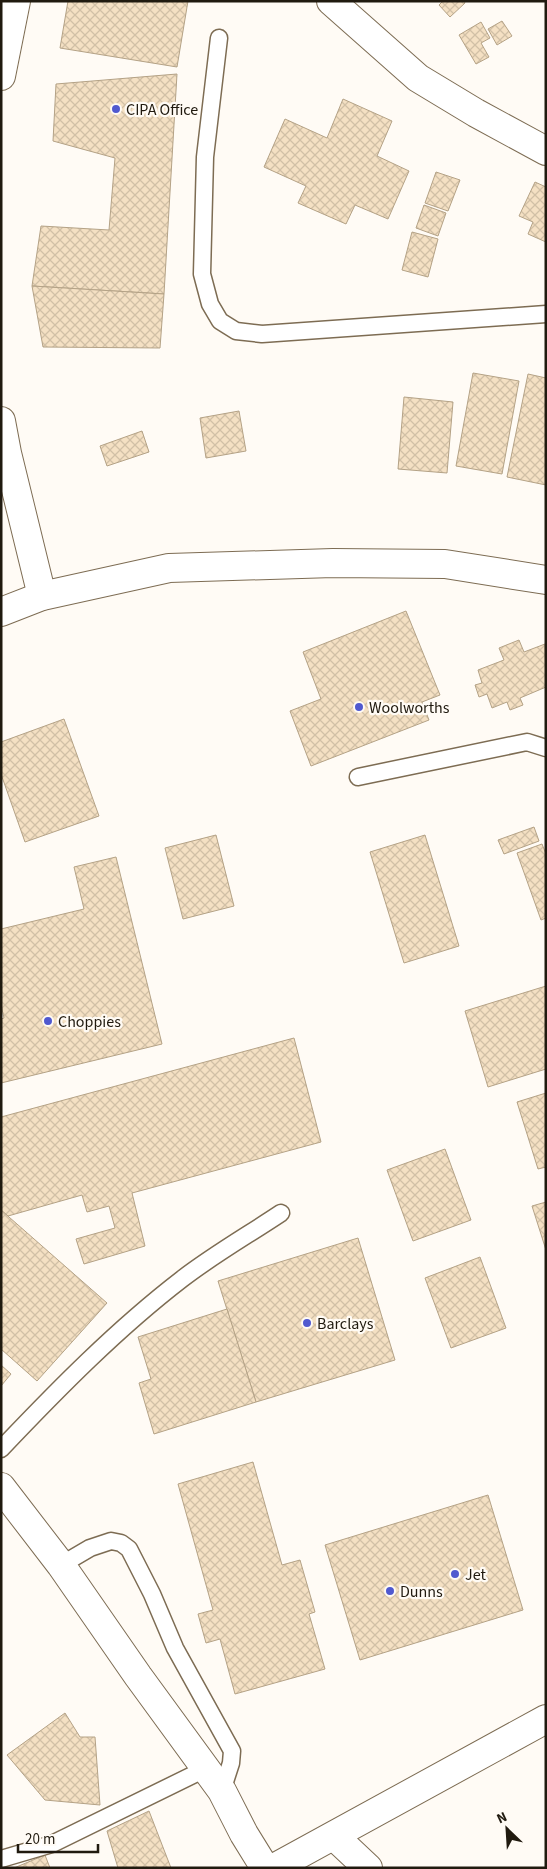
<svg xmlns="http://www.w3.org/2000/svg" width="547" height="1869" font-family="'Source Sans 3',sans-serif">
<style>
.building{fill:url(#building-cross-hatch);stroke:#b4a286}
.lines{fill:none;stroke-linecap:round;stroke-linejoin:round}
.service-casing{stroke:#7d6c53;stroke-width:19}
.minor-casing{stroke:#7d6c53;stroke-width:30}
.tertiary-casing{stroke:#7d6c53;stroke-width:30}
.primary-casing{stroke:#7d6c53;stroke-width:30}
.service{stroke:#fff;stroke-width:16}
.minor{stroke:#fff;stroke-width:28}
.tertiary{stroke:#fff;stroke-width:28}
.primary{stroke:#fff;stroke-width:28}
.poi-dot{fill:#5059cf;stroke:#fffbf5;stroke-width:2}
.labels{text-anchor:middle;stroke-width:4.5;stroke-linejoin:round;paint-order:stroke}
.poi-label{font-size:16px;fill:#201a0f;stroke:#fffbf5;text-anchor:start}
</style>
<defs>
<pattern id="building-cross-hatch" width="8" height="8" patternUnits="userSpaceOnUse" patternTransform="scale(1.25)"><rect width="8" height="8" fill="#f4e0c3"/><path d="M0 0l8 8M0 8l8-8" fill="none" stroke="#d1c0a6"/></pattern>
</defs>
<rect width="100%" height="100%" fill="#fffbf5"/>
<g class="building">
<polygon points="68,1 188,1 177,67 60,48"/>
<polygon points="443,1 464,1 465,3 450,17 439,5"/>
<polygon points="502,21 512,36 497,45 488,29"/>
<polygon points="481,22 490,38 481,43 489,57 476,64 459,35"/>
<polygon points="177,74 164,294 32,286 41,226 109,230 115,158 53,141 56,84"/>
<polygon points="343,99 392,121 377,156 409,171 388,219 355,205 346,224 298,203 306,186 264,167 285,119 327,138"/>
<polygon points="436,172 460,180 448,211 425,203"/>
<polygon points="535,182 546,187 546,242 528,234 533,222 519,216"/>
<polygon points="424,205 446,213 438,236 416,228"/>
<polygon points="412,232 438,239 428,277 402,270"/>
<polygon points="32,286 164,294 160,348 43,347"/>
<polygon points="473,373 519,381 502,474 456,466"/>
<polygon points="528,374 546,378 546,485 507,477"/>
<polygon points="404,397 453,402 447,473 398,469"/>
<polygon points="239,411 246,451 206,458 200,418"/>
<polygon points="142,431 149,452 107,466 100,446"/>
<polygon points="406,611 440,695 422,702 429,720 311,766 290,711 321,699 303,652"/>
<polygon points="519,640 524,652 545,644 546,687 520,698 523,705 510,710 507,702 492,708 487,694 479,697 475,685 482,683 478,670 504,660 499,648"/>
<polygon points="64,719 99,816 25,842 1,774 1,742"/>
<polygon points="534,827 539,841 504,854 498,840"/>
<polygon points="216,835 234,906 183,919 165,848"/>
<polygon points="425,835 459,946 404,963 370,852"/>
<polygon points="542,844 546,854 546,918 541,920 517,853"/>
<polygon points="116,857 162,1044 1,1083 1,1019 4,1018 1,1005 1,929 84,909 74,867"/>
<polygon points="546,986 546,1069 488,1087 465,1011"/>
<polygon points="294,1038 321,1142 132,1193 145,1246 84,1264 76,1239 115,1228 109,1206 87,1212 82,1195 8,1216 1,1210 1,1117"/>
<polygon points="546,1093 546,1167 538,1169 517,1102"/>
<polygon points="445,1149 471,1220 413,1241 387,1170"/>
<polygon points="546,1202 546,1250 532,1206"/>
<polygon points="1,1210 107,1303 37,1381 1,1349"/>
<polygon points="358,1238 395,1360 256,1402 218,1281"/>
<polygon points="480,1257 506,1328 451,1348 425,1278"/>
<polygon points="227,1309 256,1402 154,1434 139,1383 151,1379 138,1337"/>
<polygon points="1,1365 11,1374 1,1386"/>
<polygon points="253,1462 282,1565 300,1560 315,1612 309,1614 325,1669 235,1694 220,1639 206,1643 198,1614 213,1610 178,1484"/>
<polygon points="488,1495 523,1610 360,1660 325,1545"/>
<polygon points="65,1713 80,1737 95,1737 100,1805 45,1800 7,1755"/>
<polygon points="149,1811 171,1868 118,1868 107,1831"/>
<polygon points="45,1855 50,1868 14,1868"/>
</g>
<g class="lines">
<defs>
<g id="service">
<polyline points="219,38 205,157 202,274 210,304 220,321 236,331 262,334 546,314"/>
<polyline points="358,777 527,742 546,748"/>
<path d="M1,1449C58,1389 117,1329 182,1279C213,1255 248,1235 281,1213"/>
<polyline points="61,1565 90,1548 111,1541 121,1543 129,1549 152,1594 175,1648 232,1751 231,1763 222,1791"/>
<polyline points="1,1859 52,1844 205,1769"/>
</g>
<g id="minor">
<polyline points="331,1 418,78 476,113 546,151"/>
<polyline points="1,1487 61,1565 138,1676 222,1791 244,1834 265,1868"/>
<polyline points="334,1836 368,1868"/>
<polyline points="274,1868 546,1719"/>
</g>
<g id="tertiary">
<polyline points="1,76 16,1"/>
<polyline points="1,421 7,453 42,596"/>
</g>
<polyline id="primary" points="1,612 42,596 169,568 333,563 445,564 546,580"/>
</defs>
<use href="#service" class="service-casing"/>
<use href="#minor" class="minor-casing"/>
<use href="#tertiary" class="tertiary-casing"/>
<use href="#primary" class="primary-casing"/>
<use href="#service" class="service"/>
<use href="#minor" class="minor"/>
<use href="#tertiary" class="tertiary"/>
<use href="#primary" class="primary"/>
</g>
<g class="poi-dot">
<circle cx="116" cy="109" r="5"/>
<circle cx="359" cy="707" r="5"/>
<circle cx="48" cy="1021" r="5"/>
<circle cx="307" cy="1323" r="5"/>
<circle cx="455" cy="1574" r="5"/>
<circle cx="390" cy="1591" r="5"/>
</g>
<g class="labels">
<g class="poi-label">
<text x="126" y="115">CIPA Office</text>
<text x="369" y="713">Woolworths</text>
<text x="58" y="1027">Choppies</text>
<text x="317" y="1329">Barclays</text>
<text x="465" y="1580">Jet</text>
<text x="400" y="1597">Dunns</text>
</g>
</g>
<rect width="547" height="1869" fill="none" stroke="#201a0f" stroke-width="5"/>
<g transform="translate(507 1829) rotate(335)" stroke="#fffbf5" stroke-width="4" paint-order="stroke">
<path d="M0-4L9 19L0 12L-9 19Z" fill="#201a0f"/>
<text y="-8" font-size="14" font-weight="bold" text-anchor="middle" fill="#201a0f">N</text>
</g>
<path d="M18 1844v8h80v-8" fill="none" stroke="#201a0f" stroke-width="2.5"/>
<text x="25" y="1844" font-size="15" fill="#201a0f" stroke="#fffbf5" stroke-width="4" paint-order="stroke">20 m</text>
</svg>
